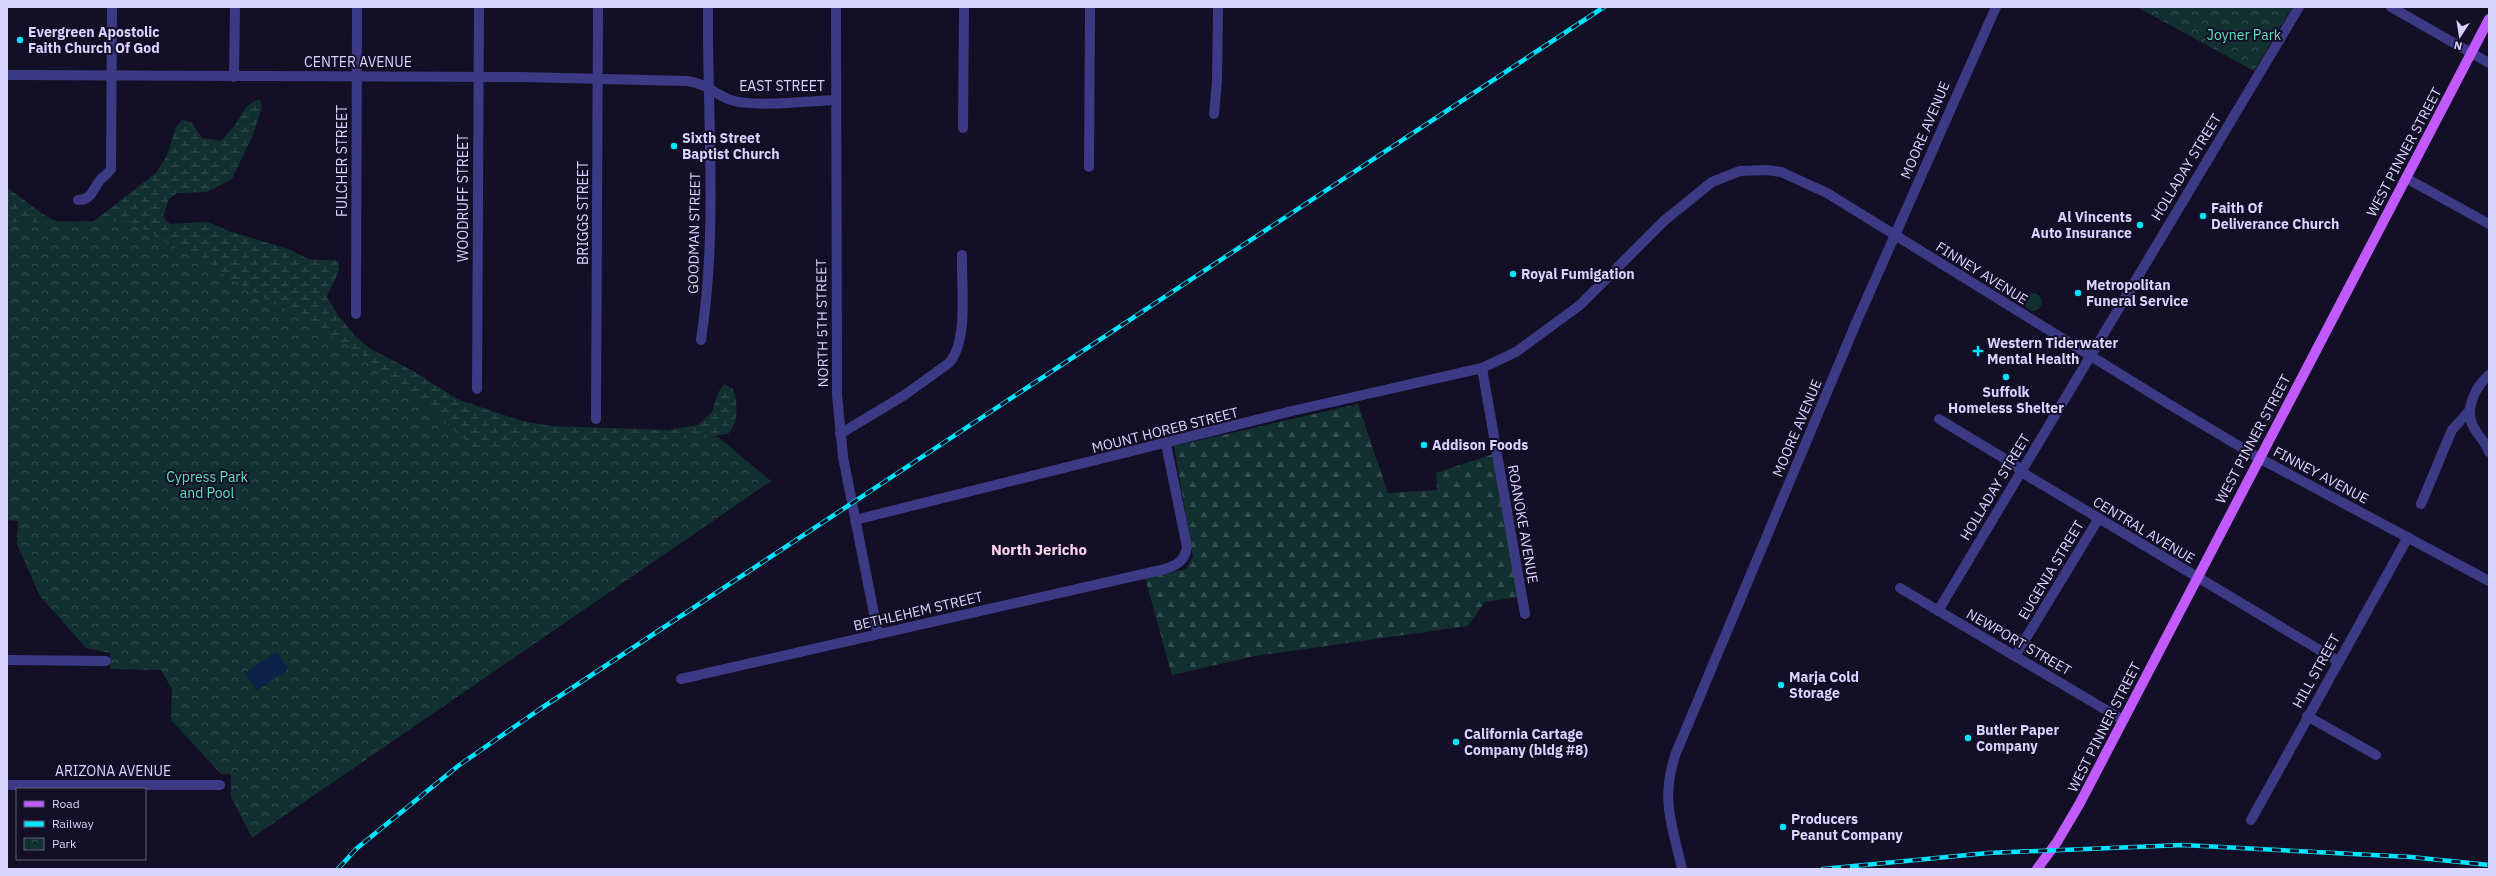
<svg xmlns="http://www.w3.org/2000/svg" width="2496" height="876" font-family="'IBM Plex Sans',sans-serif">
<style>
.green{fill:#12302f}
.forest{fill:url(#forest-firs)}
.wetland{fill:url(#wetland-marsh)}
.park{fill:url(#park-crowns)}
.water{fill:#0c2248}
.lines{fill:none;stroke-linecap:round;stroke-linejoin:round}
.minor{stroke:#3d3a85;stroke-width:10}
.major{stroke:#c25bff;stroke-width:10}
.rail-casing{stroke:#00e5ff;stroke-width:4.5}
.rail{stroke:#130f26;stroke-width:3;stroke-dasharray:9;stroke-linecap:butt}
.poi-dot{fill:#00e5ff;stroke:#130f26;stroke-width:1.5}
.labels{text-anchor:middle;stroke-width:4;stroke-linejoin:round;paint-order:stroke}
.poi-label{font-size:14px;font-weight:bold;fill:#d9d4ff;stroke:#130f26;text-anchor:start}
.park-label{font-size:14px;fill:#5fe0c0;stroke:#130f26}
.street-label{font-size:14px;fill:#d9d4ff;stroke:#130f26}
.neighbourhood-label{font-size:15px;font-weight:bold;fill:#ffd6f0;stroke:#130f26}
</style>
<defs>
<pattern id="forest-firs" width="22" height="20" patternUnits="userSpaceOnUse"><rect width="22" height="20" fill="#12302f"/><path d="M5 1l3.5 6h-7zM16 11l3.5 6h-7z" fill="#344d4e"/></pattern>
<pattern id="wetland-marsh" width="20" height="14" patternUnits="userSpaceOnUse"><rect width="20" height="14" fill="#12302f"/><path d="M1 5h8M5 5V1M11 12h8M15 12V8" fill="none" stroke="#344d4e"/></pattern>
<pattern id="park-crowns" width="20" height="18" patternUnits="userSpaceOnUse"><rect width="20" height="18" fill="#12302f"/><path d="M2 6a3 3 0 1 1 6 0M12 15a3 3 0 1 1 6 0" fill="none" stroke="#344d4e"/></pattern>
</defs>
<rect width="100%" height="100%" fill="#130f26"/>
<circle class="green" cx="2033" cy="302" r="9"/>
<polygon class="forest" points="1358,404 1388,493 1437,490 1436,473 1493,454 1518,597 1485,602 1468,626 1255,656 1172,675 1145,578 1186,569 1193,557 1174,446"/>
<path class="wetland" d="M260,99L262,108L253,135L232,179L207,192L177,193L169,199L163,217L170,224L208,222L226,230L291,250L308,259L338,261L339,270L327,297L337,314L355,336L371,349L415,372L457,399L522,421L551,426L669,430L698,425L712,412L718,393L724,384L733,389C738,405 739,421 728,434L718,435L690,444L630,516L7,258V188C35,205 52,230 88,226L157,172L167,155L176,127L182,120L191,122L202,138L221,141C225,136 230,131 234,126C243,114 244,104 260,99Z"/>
<g class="park">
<polygon points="2137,7 2292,7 2254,71"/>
<polygon points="129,221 359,352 474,447 718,437 771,481 252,838 231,797 231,774 221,774 171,720 172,689 161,670 110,669 110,653 86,648 40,596 17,544 18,521 7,520 7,222"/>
</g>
<polygon class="water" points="277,652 288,669 257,690 245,673"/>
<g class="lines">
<g class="minor">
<polyline points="836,7 837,395 843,457 878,634"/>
<polyline points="2391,7 2489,63"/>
<path d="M7,75L520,77L687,81C709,84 716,96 734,101C759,107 808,101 835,100"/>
<polyline points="234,77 235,7"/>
<polyline points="1214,114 1217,81 1218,7"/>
<polyline points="963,128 964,7"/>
<polyline points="1089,167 1090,7"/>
<polyline points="2406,178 2489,224"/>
<path d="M78,200C92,200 92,190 100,180C104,176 108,174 111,169L112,7"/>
<polyline points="356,314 357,7"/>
<path d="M701,340C718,230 707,118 708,7"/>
<polyline points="1482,368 1525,614"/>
<path d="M2489,375C2476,386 2464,409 2473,426C2478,436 2485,441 2489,452"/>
<polyline points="477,389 479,7"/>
<polyline points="596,419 598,7"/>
<polyline points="1939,419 2015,465 2023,473 2338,661"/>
<path d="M840,434L903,396L949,363C969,340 961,286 962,255"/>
<polyline points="2421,504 2452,430 2469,411"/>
<polyline points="855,520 1292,411 1482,368 1516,352 1580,305 1665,220 1712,182 1740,171 1767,170 1781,172 1827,193 2167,403 2259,458 2489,581"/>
<polyline points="1900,588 2123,720"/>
<polyline points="1938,611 2299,7"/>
<polyline points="2015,656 2099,518"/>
<polyline points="7,660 106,661"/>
<path d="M681,679L1161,570C1175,566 1185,562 1187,547L1166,444"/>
<polyline points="2307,716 2376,755"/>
<polyline points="7,785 220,785"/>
<polyline points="2251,820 2408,537"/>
<path d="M1682,869C1672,824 1660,799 1676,753L1856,323L1996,7"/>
</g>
<polyline class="major" points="2037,869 2057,842 2080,803 2489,19"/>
<defs>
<g id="rail">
<polyline points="338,869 356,849 458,766 540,709 1604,7"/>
<polyline points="1823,869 1988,853 2183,845 2411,857 2489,865"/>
</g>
</defs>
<use href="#rail" class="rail-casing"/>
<use href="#rail" class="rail"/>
</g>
<g class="poi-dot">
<circle cx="20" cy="40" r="4"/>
<circle cx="674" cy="146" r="4"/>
<circle cx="2203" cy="216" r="4"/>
<circle cx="2140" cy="225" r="4"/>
<circle cx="1513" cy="274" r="4"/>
<circle cx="2078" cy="293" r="4"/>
<path d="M1976 345h4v4h4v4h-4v4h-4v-4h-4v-4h4z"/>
<circle cx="2006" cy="377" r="4"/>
<circle cx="1424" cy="445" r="4"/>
<circle cx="1781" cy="685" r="4"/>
<circle cx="1968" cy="738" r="4"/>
<circle cx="1456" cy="742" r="4"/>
<circle cx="1783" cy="827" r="4"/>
</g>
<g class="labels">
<g class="poi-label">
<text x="28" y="37">Evergreen Apostolic<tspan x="28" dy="16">Faith Church Of God</tspan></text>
<text x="682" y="143">Sixth Street<tspan x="682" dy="16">Baptist Church</tspan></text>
<text x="2211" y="213">Faith Of<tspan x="2211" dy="16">Deliverance Church</tspan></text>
<text x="2132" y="222" text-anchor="end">Al Vincents<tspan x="2132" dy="16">Auto Insurance</tspan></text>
<text x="1521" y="279">Royal Fumigation</text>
<text x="2086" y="290">Metropolitan<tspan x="2086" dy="16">Funeral Service</tspan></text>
<text x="1987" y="348">Western Tiderwater<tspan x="1987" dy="16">Mental Health</tspan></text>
<text x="2006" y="397" text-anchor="middle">Suffolk<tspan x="2006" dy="16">Homeless Shelter</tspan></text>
<text x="1432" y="450">Addison Foods</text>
<text x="1789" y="682">Marja Cold<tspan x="1789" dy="16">Storage</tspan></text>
<text x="1976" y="735">Butler Paper<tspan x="1976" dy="16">Company</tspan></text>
<text x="1464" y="739">California Cartage<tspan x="1464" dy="16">Company (bldg #8)</tspan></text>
<text x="1791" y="824">Producers<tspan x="1791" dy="16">Peanut Company</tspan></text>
</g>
<g class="park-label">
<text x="2244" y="40">Joyner Park</text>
<text x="207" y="482">Cypress Park<tspan x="207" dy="16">and Pool</tspan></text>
</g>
<g class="street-label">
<text x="358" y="67">CENTER AVENUE</text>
<text x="782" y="91">EAST STREET</text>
<text transform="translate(1925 130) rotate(-67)" y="5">MOORE AVENUE</text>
<text transform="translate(2404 152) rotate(-62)" y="5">WEST PINNER STREET</text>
<text transform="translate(342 161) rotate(-90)" y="5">FULCHER STREET</text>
<text transform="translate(2186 167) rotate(-59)" y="5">HOLLADAY STREET</text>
<text transform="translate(463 198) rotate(-90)" y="5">WOODRUFF STREET</text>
<text transform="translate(583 213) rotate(-90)" y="5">BRIGGS STREET</text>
<text transform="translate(694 233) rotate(-89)" y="5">GOODMAN STREET</text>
<text transform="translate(1982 273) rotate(32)" y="5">FINNEY AVENUE</text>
<text transform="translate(822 323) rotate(-91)" y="5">NORTH 5TH STREET</text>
<text transform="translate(1797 428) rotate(-67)" y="5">MOORE AVENUE</text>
<text transform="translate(1165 430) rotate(-14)" y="5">MOUNT HOREB STREET</text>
<text transform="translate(2253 439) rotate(-62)" y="5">WEST PINNER STREET</text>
<text transform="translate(2321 475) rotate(28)" y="5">FINNEY AVENUE</text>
<text transform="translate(1995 487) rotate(-59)" y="5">HOLLADAY STREET</text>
<text transform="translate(1523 524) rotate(80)" y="5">ROANOKE AVENUE</text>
<text transform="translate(2144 530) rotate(31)" y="5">CENTRAL AVENUE</text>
<text transform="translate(2051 570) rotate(-59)" y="5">EUGENIA STREET</text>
<text transform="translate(918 611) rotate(-13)" y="5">BETHLEHEM STREET</text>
<text transform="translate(2019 642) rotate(30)" y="5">NEWPORT STREET</text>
<text transform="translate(2316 671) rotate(-61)" y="5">HILL STREET</text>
<text transform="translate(2104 727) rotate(-63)" y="5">WEST PINNER STREET</text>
<text x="113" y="776">ARIZONA AVENUE</text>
</g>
<g class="neighbourhood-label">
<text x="1039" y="555">North Jericho</text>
</g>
</g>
<rect width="2496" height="876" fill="none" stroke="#d9d4ff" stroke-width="16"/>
<rect x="16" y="788" width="130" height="72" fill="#130f26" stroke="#625e7d"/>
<rect x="24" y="801" width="20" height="6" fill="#c25bff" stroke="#625e7d"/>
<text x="52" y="808" font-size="12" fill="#d9d4ff">Road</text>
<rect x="24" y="821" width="20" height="6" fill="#00e5ff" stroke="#625e7d"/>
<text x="52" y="828" font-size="12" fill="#d9d4ff">Railway</text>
<rect x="24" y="838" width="20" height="12" fill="url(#park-crowns)" stroke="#625e7d"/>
<text x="52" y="848" font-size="12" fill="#d9d4ff">Park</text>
<g transform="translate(2460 36) rotate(192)" stroke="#130f26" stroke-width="3" paint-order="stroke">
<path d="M0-3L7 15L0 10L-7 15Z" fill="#d9d4ff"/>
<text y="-6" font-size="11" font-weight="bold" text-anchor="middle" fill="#d9d4ff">N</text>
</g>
</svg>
